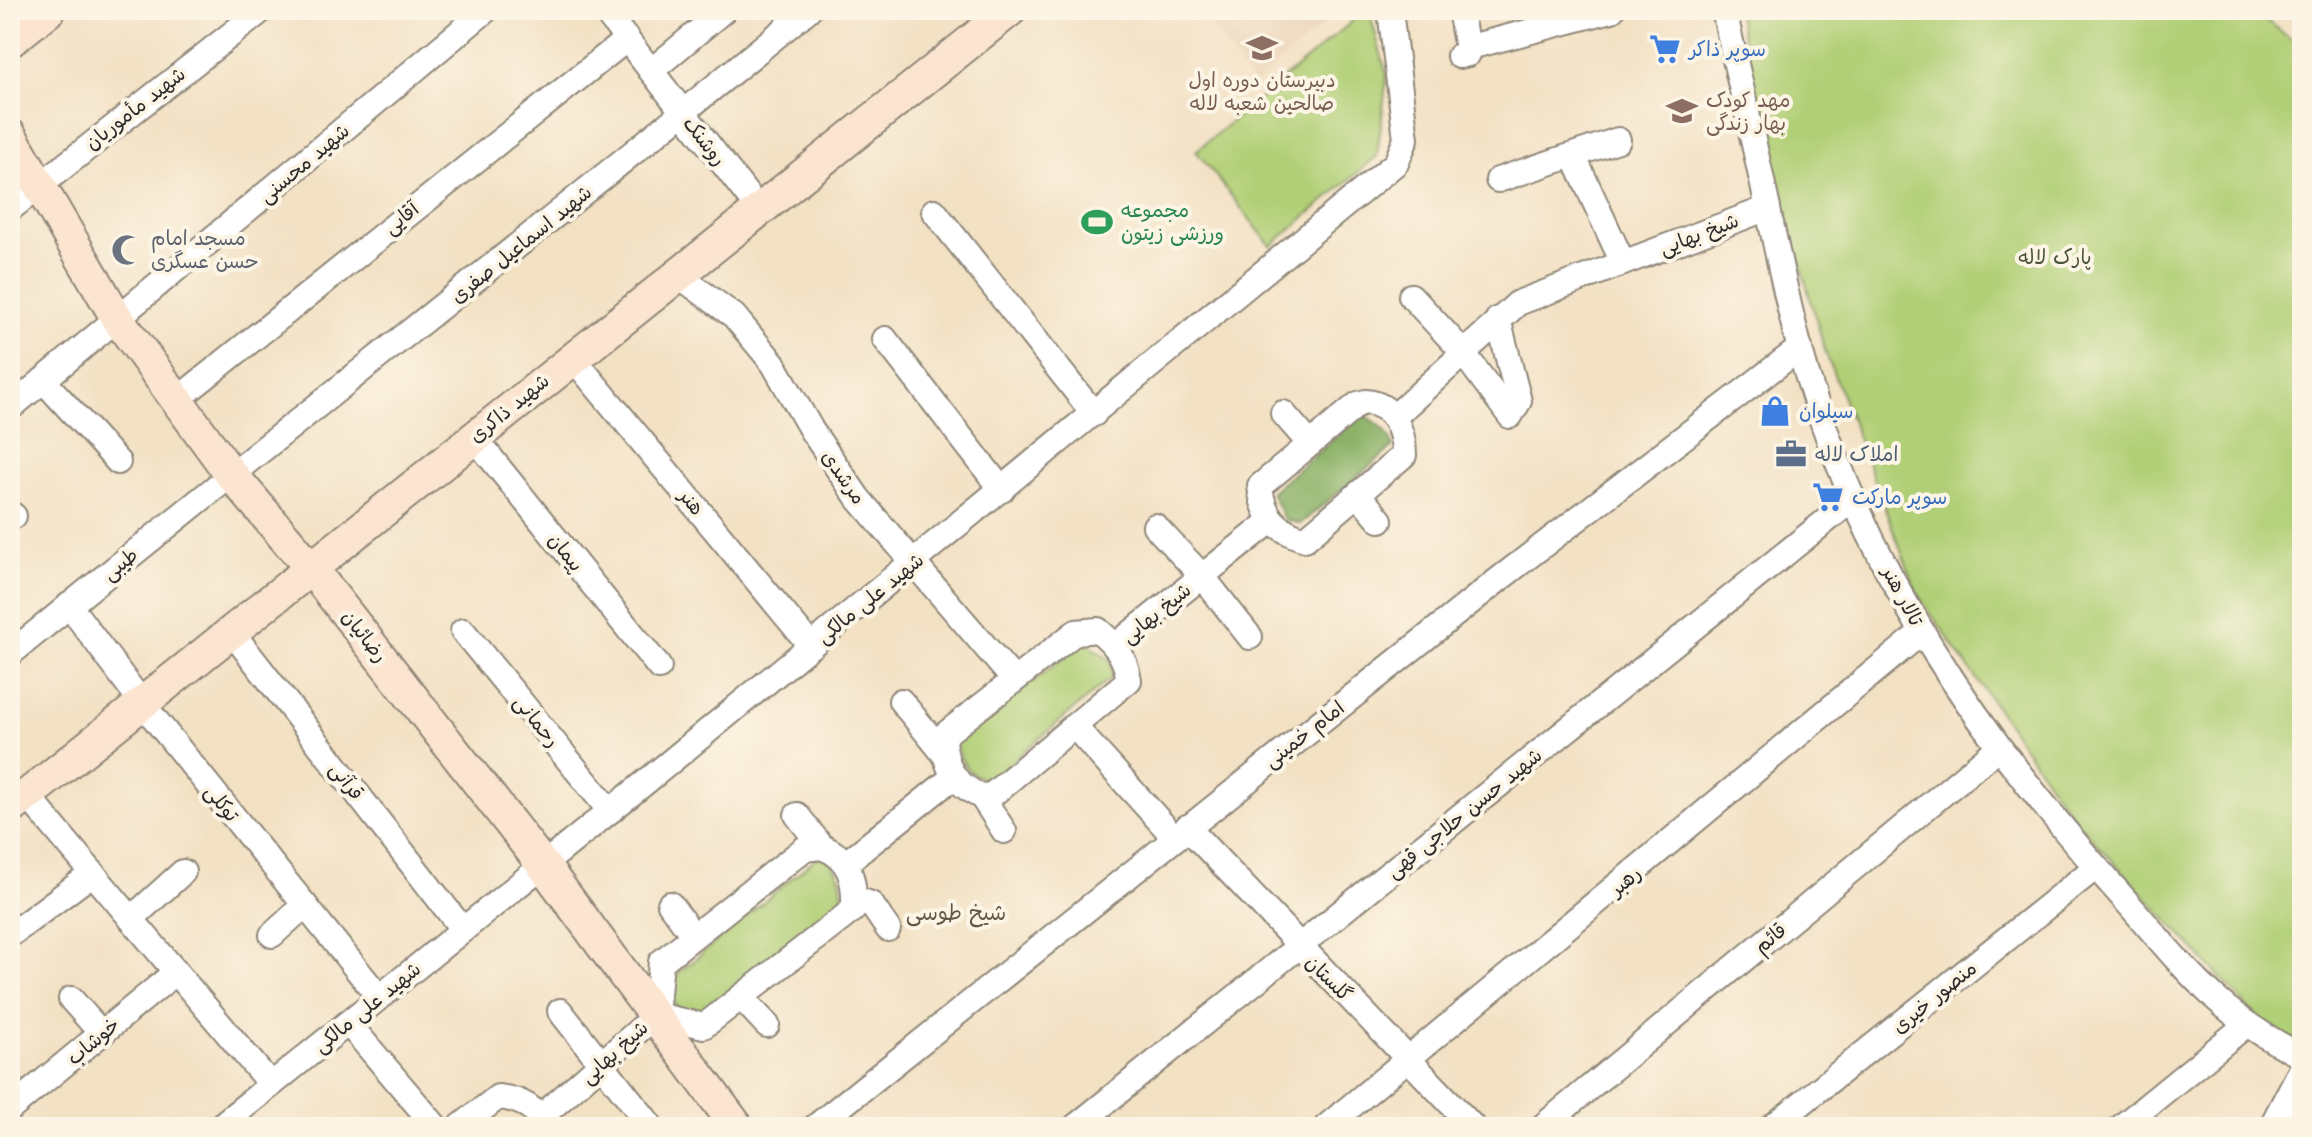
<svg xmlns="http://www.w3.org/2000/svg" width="2312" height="1137" font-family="'Playpen Sans','Playpen Sans Arabic',sans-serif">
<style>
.built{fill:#ebd3b8}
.green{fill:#b1cf76;stroke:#6e7d50;stroke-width:2}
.forest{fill:#8cb267;stroke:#5c6e49;stroke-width:2}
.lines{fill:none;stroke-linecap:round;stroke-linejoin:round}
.street-casing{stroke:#8f8678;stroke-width:28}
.secondary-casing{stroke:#8f8678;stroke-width:36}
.street{stroke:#fff;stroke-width:24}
.secondary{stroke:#fce5d0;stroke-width:32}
.labels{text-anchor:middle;stroke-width:8;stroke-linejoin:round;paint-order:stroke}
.shop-label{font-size:20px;fill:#366cbe;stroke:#fcf5e5;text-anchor:start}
.education-label{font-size:20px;fill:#785e54;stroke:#fcf5e5}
.street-label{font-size:20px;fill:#2b2b2b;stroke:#fcf5e5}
.leisure-label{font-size:20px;fill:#27864d;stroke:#fcf5e5;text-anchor:start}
.worship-label{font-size:20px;fill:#5b616d;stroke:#fcf5e5;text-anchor:start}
.park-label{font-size:20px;fill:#4c543e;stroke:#fcf5e5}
.service-label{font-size:20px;fill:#4e5e75;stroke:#fcf5e5;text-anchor:start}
.neighbourhood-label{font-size:22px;fill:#655745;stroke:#fcf5e5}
</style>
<rect width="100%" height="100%" fill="#fcf5e5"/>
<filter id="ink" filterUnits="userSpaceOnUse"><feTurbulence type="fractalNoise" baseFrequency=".0125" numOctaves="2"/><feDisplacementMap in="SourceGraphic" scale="16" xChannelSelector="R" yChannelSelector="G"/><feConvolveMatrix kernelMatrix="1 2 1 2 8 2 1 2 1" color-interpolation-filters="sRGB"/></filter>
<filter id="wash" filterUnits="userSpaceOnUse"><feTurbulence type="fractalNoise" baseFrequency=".006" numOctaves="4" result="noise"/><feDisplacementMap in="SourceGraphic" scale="32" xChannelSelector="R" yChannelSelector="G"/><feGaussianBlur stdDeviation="1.8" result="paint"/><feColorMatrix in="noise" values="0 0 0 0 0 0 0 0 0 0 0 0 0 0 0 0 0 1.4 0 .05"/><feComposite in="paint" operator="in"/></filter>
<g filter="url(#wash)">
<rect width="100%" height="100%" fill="#f3e1c4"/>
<polygon class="built" points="1201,10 1340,10 1254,85"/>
<g class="green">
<polygon points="1366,10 1369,10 1387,76 1377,156 1271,246 1196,151"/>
<polygon points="1737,10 2252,10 2302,47 2302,1044 2263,1024 2074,819 1918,595 1825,351 1765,138"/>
<path d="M1085,642L1111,661L1112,677L990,780C967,777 961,761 954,741Z"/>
<path d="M817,857L829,859L840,877L844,904L698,1014C679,1013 668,1002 667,983Z"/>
</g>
<path class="forest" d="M1363,415C1379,423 1388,430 1393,447L1300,524L1284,519L1271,492Z"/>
</g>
<g filter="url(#ink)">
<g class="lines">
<defs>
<g id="street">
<polyline points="604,10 759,210"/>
<path d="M1724,10C1740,83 1757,155 1772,228C1783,278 1793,329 1808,378C1867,572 1978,734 2111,884C2175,955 2212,1013 2302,1056"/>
<polyline points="1466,48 1612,10"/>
<polyline points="1459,56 1468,54 1460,10"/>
<polyline points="651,71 724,10"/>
<polyline points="1574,157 1623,263"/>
<polyline points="1498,180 1618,140"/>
<polyline points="10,209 262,10"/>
<polyline points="934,211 1094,414"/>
<polyline points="678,275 734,316 773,363 812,431 858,498 1014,680"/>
<polyline points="1411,296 1462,351 1510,416 1519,401 1498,319"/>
<polyline points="885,339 1002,490"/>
<polyline points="573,358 811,646"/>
<polyline points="43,380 118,462"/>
<polyline points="178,399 627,39"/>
<path d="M1366,402C1393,404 1404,431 1404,455L1305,539C1276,530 1263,516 1260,486L1358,404Z"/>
<polyline points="10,408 486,10"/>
<polyline points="1283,413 1310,444"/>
<polyline points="1394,417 1518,303 1768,208"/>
<polyline points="474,437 659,667"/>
<polyline points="1358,494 1380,520"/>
<polyline points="10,513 14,516"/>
<polyline points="1155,526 1202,576 1250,637"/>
<polyline points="69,605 142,703 379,997"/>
<path d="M1098,630C1116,645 1125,656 1129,680L993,794L982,797C953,783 945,768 943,736L1076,632Z"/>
<polyline points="231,631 463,930"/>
<polyline points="463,631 610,811"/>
<polyline points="1116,645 1271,521"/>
<path d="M10,654C274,437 544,228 808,10"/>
<polyline points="901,701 944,754"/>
<polyline points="1074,726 1174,837"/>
<polyline points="27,795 271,1085"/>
<polyline points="982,797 1004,831"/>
<polyline points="797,815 822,847"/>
<polyline points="1187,827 1473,1127"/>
<path d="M822,847C851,858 855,881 854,909L704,1026L656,1015L661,962L804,849Z"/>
<polyline points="846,863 952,778"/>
<polyline points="854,898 871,904 888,929"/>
<polyline points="670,904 693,935"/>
<polyline points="131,919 183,872"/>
<polyline points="10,935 93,873"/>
<polyline points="272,935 305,905"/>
<polyline points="741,997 767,1025"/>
<polyline points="71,999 102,1034"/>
<polyline points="560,1011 650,1125"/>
<polyline points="348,1023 436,1127"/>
<polyline points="10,1109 176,972"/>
<polyline points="541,1117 656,1015"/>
<polyline points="219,1127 647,781 1396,163 1406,139 1390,10"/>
<path d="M460,1127L498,1097C520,1099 536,1107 546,1127"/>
<polyline points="815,1127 1498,580 1800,348"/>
<polyline points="1075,1127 1853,499"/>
<polyline points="1326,1127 1922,632"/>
<polyline points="1542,1127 1998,748"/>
<polyline points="1772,1127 2096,867"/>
<polyline points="2121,1127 2246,1025"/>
<polyline points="2271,1127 2302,1068"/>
</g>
<g id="secondary">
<polyline points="10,41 49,10"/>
<polyline points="10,135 117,318 230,473 310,567 543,865 737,1127"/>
<polyline points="10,809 1010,10"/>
</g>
</defs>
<use href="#street" class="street-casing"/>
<use href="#secondary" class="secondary-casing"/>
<use href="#street" class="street"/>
<use href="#secondary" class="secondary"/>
</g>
</g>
<defs>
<symbol id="school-bare" viewBox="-9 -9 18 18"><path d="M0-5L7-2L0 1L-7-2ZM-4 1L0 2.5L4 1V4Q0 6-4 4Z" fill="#8d6e63" stroke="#fcf5e5" stroke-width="2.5" paint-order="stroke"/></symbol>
<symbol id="supermarket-bare" viewBox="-9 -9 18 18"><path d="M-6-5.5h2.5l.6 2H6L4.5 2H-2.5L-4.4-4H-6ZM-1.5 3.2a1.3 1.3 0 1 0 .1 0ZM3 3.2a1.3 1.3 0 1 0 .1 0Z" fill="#3f7fe0" stroke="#fcf5e5" stroke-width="2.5" paint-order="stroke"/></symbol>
<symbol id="stadium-bare" viewBox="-9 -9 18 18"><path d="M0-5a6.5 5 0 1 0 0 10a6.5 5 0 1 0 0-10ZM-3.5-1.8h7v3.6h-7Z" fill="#2e9e5b" stroke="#fcf5e5" stroke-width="2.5" paint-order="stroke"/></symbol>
<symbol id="mosque-bare" viewBox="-9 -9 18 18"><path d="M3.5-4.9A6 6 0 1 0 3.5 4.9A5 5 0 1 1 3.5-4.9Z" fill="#6b7280" stroke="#fcf5e5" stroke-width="2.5" paint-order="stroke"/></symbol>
<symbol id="shop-bare" viewBox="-9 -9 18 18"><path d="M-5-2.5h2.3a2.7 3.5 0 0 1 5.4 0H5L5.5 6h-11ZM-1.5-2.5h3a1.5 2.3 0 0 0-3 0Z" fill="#3f7fe0" stroke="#fcf5e5" stroke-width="2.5" paint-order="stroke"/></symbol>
<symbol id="office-bare" viewBox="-9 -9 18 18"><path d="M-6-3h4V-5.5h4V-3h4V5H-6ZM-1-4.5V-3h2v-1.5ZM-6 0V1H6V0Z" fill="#5c6f8a" stroke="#fcf5e5" stroke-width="2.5" paint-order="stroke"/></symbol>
</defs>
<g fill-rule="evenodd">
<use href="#school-bare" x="1240" y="26" width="44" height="44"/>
<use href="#supermarket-bare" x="1643" y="27" width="44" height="44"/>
<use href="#school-bare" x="1660" y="89" width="44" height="44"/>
<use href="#stadium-bare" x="1075" y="200" width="44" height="44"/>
<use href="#mosque-bare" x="105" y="228" width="44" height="44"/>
<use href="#shop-bare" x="1753" y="389" width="44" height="44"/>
<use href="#office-bare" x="1769" y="432" width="44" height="44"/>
<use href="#supermarket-bare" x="1806" y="475" width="44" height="44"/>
</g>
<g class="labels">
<g class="shop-label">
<text x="1689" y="56">سوپر ذاکر</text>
<text x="1799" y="418">سیلوان</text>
<text x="1852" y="504">سوپر مارکت</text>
</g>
<g class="education-label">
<text x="1262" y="87">دبیرستان دوره اول<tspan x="1262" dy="23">صالحین شعبه لاله</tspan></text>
<text x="1706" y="107" text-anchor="start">مهد کودک<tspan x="1706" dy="23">بهار زندگی</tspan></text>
</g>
<g class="street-label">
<text transform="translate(135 108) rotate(-38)" y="7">شهید مأموریان</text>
<text transform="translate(705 141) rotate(52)" y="7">روشنک</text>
<text transform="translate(304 163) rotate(-40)" y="7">شهید محسنی</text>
<text transform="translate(401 218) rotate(-39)" y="7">آقایی</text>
<text transform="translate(1699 234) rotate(-21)" y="7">شیخ بهایی</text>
<text transform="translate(521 244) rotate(-39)" y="7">شهید اسماعیل صفری</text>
<text transform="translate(509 408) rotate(-39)" y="7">شهید ذاکری</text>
<text transform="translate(844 477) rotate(55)" y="7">مرشدی</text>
<text transform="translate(692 502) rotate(50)" y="7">هنر</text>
<text transform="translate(566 552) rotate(51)" y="7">پیمان</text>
<text transform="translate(120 564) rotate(-39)" y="7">طیبی</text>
<text transform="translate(1903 596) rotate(62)" y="7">تالار هنر</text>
<text transform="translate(870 598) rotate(-39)" y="7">شهید علی مالکی</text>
<text transform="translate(1156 613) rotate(-39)" y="7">شیخ بهایی</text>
<text transform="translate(365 636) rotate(52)" y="7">رضائیان</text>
<text transform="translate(537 721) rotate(51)" y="7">رحمانی</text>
<text transform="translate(1304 734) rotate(-38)" y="7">امام خمینی</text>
<text transform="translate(347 781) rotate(52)" y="7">قرآنی</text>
<text transform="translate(222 803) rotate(51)" y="7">توکلی</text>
<text transform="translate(1464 813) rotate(-39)" y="7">شهید حسن حلاجی قهی</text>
<text transform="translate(1625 881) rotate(-40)" y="7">رهبر</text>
<text transform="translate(1770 938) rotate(-40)" y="7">قائم</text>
<text transform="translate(1329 978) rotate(45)" y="7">گلستان</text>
<text transform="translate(1934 997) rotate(-39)" y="7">منصور خیری</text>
<text transform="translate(367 1007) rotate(-39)" y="7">شهید علی مالکی</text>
<text transform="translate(93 1041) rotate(-40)" y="7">خوشاب</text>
<text transform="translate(614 1052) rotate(-42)" y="7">شیخ بهایی</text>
</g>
<g class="leisure-label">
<text x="1121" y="217">مجموعه<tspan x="1121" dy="23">ورزشی زیتون</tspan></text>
</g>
<g class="worship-label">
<text x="151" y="245">مسجد امام<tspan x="151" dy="23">حسن عسگری</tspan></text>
</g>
<g class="park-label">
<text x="2055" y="264">پارک لاله</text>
</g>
<g class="service-label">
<text x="1815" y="461">املاک لاله</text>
</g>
<g class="neighbourhood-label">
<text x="956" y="920">شیخ طوسی</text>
</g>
</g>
<rect width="2312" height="1137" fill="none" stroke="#fcf5e5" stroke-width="40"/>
</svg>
